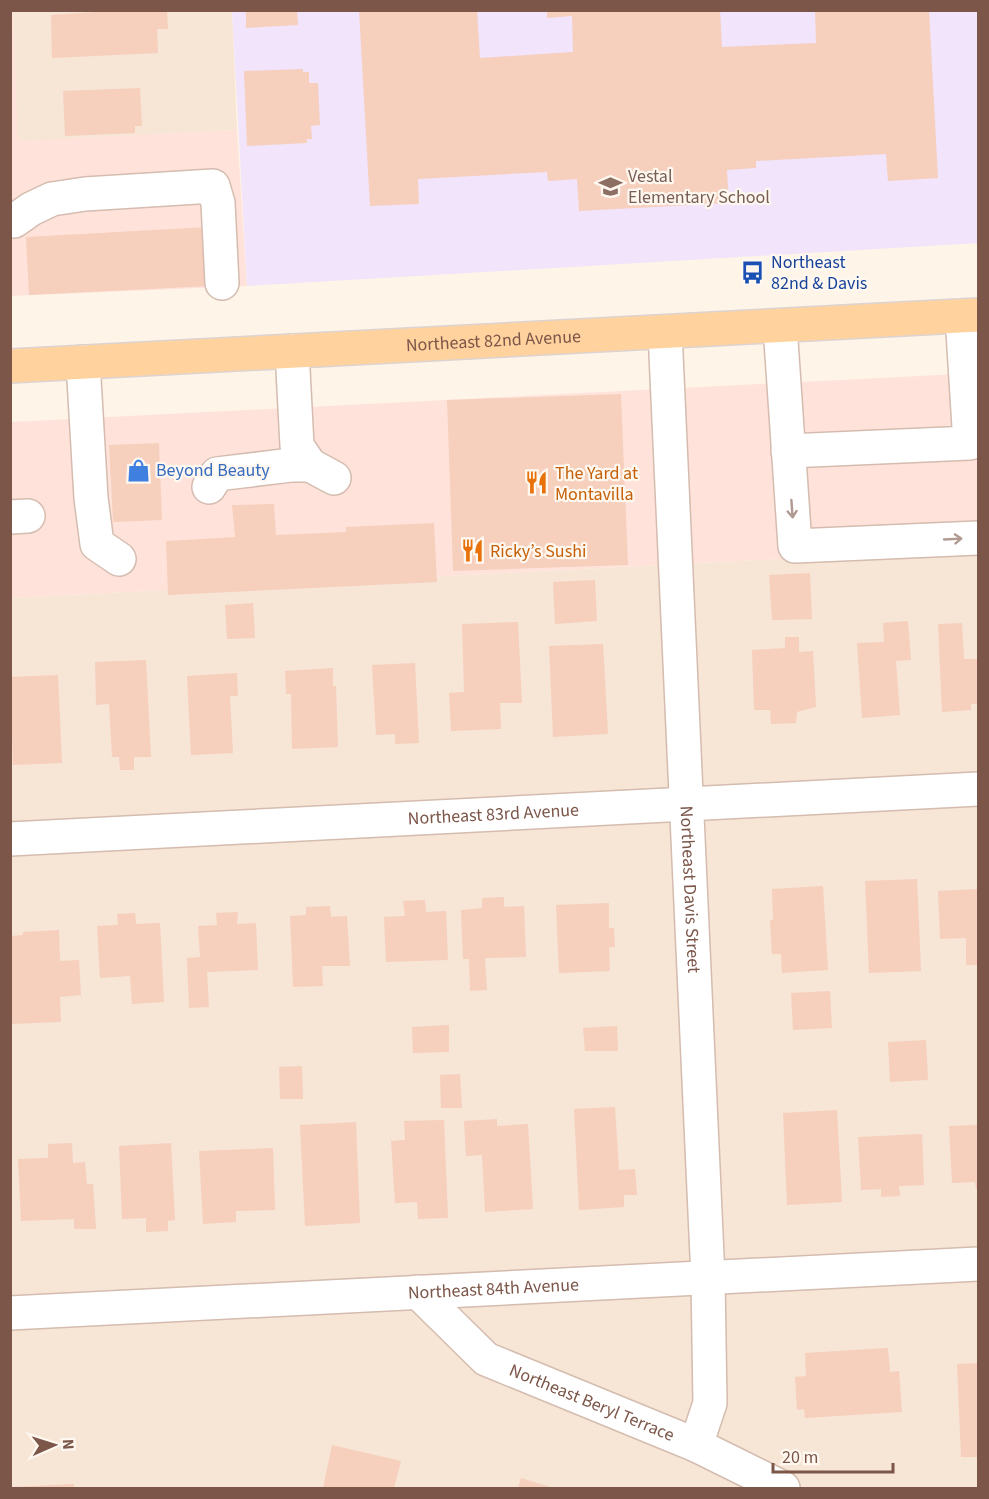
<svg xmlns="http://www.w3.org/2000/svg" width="989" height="1499" font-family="'Source Sans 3',sans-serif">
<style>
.residential{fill:#f7e5d6}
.commercial{fill:#ffe3db}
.education{fill:#f1e4fb}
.building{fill:#f6cfbd}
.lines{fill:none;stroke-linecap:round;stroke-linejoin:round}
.minor-casing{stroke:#d4bcaf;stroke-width:36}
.major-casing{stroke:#ddd3d0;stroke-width:36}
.minor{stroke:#fff;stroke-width:33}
.major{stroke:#ffd29e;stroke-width:33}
.oneway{stroke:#b09a92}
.labels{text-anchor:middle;stroke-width:4.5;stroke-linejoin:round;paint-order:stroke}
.education-label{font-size:18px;fill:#785e54;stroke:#fff8f0;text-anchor:start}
.transit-label{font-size:18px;fill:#164399;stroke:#fff8f0;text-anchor:start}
.street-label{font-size:18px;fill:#7c5649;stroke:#fff8f0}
.shop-label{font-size:18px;fill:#366cbe;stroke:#fff8f0;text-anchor:start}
.food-label{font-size:18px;fill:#c56008;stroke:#fff8f0;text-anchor:start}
</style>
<rect width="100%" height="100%" fill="#fef4e8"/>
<g class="residential">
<polygon points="13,11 232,11 237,130 17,142"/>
<polygon points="978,549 978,1488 11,1488 11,598"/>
</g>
<g class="commercial">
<polygon points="10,11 13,11 18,141 237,130 247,286 11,296"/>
<polygon points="978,373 978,549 11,598 11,422"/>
</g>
<polygon class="education" points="232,11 978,11 978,243 247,286"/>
<g class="building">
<polygon points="125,10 167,10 168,29 157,29 158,53 52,58 51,15"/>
<polygon points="246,10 297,10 298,25 246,28"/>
<polygon points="359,10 477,10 480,58 573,52 572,16 547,18 547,10 720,10 722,47 816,43 815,10 929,10 938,178 888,181 886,154 756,161 756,168 727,170 729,203 579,211 577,179 548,181 547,172 418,179 419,204 370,206"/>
<polygon points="303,69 303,72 309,72 309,83 318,83 320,125 311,126 312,139 307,139 307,143 247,146 244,71"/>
<polygon points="140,88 142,126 135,126 135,133 65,136 63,91"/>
<polygon points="208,227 211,286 29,295 26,237"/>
<polygon points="621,394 628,565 453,571 447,400"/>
<polygon points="159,443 162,520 113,522 109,445"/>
<polygon points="274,504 276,535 346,532 346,527 434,523 437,582 168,595 166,541 235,537 232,505"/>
<polygon points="810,573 812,619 772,620 769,575"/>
<polygon points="595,580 597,621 555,624 553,582"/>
<polygon points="253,603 255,638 227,639 225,605"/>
<polygon points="908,621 911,660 896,661 900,715 862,718 857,643 884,642 883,623"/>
<polygon points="518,622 522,703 500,703 501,729 451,731 449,693 464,692 462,624"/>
<polygon points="962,623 964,659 978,659 978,704 971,704 971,710 942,712 938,624"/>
<polygon points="785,637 799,637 799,652 813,651 816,707 797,712 796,723 771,724 770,710 754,710 752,650 785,648"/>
<polygon points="603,644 608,734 553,737 549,646"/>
<polygon points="146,660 151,757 134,757 134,770 120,770 119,757 112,757 109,704 96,705 95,662"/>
<polygon points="415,663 419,743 395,744 395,734 376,735 372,665"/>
<polygon points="333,668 333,686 336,686 338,747 292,749 291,694 286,694 285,671"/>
<polygon points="237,673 238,696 230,696 233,753 191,755 187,676"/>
<polygon points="58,675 62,763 13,765 10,677"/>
<polygon points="917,879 921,971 869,973 865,881"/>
<polygon points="823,886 828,970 782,973 781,954 772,954 770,920 773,920 772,889"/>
<polygon points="978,889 978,965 966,965 966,938 940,939 938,891"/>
<polygon points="504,897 504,907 524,906 526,957 485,958 487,990 470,991 469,959 463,959 461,910 482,908 482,898"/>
<polygon points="425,900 426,912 446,911 448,960 386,962 384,917 405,916 403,901"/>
<polygon points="609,903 609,928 614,928 615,947 609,947 610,971 559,973 556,905"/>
<polygon points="330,906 331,917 347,916 350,966 322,966 323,986 293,987 290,916 306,915 306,907"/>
<polygon points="238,912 237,924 256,923 258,970 207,972 209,1007 189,1008 187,958 200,957 198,926 217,925 216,913"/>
<polygon points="135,913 136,924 160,923 164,1002 132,1004 130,976 100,978 97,926 118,925 117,914"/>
<polygon points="59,930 60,961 79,960 81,995 60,997 61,1022 10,1024 10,936 23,935 23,932"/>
<polygon points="830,991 832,1028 793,1030 791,993"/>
<polygon points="449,1025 449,1052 413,1053 412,1027"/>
<polygon points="617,1026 618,1051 585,1051 583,1028"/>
<polygon points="926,1040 928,1080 890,1082 888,1042"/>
<polygon points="302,1066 303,1099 280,1099 279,1067"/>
<polygon points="460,1074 462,1108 441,1108 440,1075"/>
<polygon points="615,1107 619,1170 635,1169 637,1195 624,1195 624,1207 579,1210 574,1109"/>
<polygon points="837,1110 842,1202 787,1205 783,1113"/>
<polygon points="497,1119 497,1126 528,1124 533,1209 485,1212 482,1155 466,1156 464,1121"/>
<polygon points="444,1120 448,1218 418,1219 417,1202 395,1203 391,1141 405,1140 404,1121"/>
<polygon points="356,1122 360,1223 305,1226 300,1125"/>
<polygon points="978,1125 978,1189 976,1189 975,1182 952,1183 949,1126"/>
<polygon points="922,1134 924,1185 899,1186 900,1196 881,1197 881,1189 861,1190 858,1137"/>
<polygon points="72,1143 73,1163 85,1162 87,1184 93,1184 96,1229 74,1229 74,1219 21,1221 18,1159 48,1158 48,1144"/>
<polygon points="171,1143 175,1220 168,1221 168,1231 146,1232 146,1218 122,1219 119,1146"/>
<polygon points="273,1148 275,1210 236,1211 236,1222 203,1224 199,1151"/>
<polygon points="888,1348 890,1372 899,1371 902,1412 805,1418 804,1409 797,1410 795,1377 806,1376 805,1353"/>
<polygon points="978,1363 978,1457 961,1457 957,1364"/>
<polygon points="332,1445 401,1461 394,1488 323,1488"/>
<polygon points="521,1478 553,1488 518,1488"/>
<polygon points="74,1484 74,1488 12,1488 12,1487"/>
</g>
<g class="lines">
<defs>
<g id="minor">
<polyline points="10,221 14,221 31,209 52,199 85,194 213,186 218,203 222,283"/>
<polyline points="780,326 795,546 978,538"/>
<path id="s1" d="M665,332L708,1278L710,1403L696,1445"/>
<polyline points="292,351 297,446 310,465 334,478"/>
<polyline points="83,362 91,498 97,544 119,559"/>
<polyline points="788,451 970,443 962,316"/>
<polyline points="209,487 217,474 291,465 310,465"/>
<polyline points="10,517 28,516"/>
<path id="s2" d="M10,839L978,789"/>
<path id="s3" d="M418,1292L486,1359L696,1445L783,1488"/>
<path id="s4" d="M10,1313L978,1264"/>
</g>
<g id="major">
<path id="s5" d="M10,366L978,315"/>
</g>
</defs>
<use href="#minor" class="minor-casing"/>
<use href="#major" class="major-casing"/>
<use href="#minor" class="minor"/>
<use href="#major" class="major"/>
</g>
<defs><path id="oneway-shaft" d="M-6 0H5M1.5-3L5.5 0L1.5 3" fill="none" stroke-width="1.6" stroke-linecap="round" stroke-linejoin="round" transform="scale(1.5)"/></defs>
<g class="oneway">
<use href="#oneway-shaft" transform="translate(792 509) rotate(86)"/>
<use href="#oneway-shaft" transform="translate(953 539) rotate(-3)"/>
</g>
<defs>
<symbol id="school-bare" viewBox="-9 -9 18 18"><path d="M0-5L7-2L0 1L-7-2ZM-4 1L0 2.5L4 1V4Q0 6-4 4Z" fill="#8d6e63" stroke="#fff8f0" stroke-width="2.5" paint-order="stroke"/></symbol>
<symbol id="bus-bare" viewBox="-9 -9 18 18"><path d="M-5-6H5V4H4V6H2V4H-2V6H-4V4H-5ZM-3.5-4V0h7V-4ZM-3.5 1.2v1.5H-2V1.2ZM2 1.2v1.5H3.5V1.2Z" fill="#1a4fb4" stroke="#fff8f0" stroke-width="2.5" paint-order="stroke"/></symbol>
<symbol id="shop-bare" viewBox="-9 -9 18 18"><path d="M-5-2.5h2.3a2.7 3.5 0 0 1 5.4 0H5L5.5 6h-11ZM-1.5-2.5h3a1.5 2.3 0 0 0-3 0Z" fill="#3f7fe0" stroke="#fff8f0" stroke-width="2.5" paint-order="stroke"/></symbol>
<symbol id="restaurant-bare" viewBox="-9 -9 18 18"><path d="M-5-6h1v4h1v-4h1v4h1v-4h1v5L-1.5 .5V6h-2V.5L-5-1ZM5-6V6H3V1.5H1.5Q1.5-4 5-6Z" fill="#e8710a" stroke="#fff8f0" stroke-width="2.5" paint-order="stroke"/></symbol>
</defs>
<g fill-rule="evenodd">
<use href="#school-bare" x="594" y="170" width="33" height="33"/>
<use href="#bus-bare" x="736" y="256" width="33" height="33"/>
<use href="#shop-bare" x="122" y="454" width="33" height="33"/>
<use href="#restaurant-bare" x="520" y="466" width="33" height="33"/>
<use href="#restaurant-bare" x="456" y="534" width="33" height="33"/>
</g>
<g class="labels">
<g class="education-label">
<text x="628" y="182">Vestal<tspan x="628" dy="21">Elementary School</tspan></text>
</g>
<g class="transit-label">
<text x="771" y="268">Northeast<tspan x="771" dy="21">82nd &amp; Davis</tspan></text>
</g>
<g class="street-label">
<text dy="6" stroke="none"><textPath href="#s5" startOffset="484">Northeast 82nd Avenue</textPath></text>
<text dy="6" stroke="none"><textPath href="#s2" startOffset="484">Northeast 83rd Avenue</textPath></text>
<text dy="6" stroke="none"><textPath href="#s1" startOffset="558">Northeast Davis Street</textPath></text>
<text dy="6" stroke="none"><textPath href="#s4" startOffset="484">Northeast 84th Avenue</textPath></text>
<text dy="6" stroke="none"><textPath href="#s3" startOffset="210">Northeast Beryl Terrace</textPath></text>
</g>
<g class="shop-label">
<text x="156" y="476">Beyond Beauty</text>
</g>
<g class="food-label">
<text x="555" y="479">The Yard at<tspan x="555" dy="21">Montavilla</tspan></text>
<text x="490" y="557">Ricky’s Sushi</text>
</g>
</g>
<rect width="989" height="1499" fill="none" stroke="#7c5649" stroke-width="24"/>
<g transform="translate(54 1445) rotate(87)" stroke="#fff8f0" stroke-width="4.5" paint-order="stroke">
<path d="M0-4.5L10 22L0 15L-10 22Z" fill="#7c5649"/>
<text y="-9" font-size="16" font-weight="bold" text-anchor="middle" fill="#7c5649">N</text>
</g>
<path d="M773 1463v9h120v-9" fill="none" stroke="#7c5649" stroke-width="3"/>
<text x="782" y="1463" font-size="18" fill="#7c5649" stroke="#fff8f0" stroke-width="4.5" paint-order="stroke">20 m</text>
</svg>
